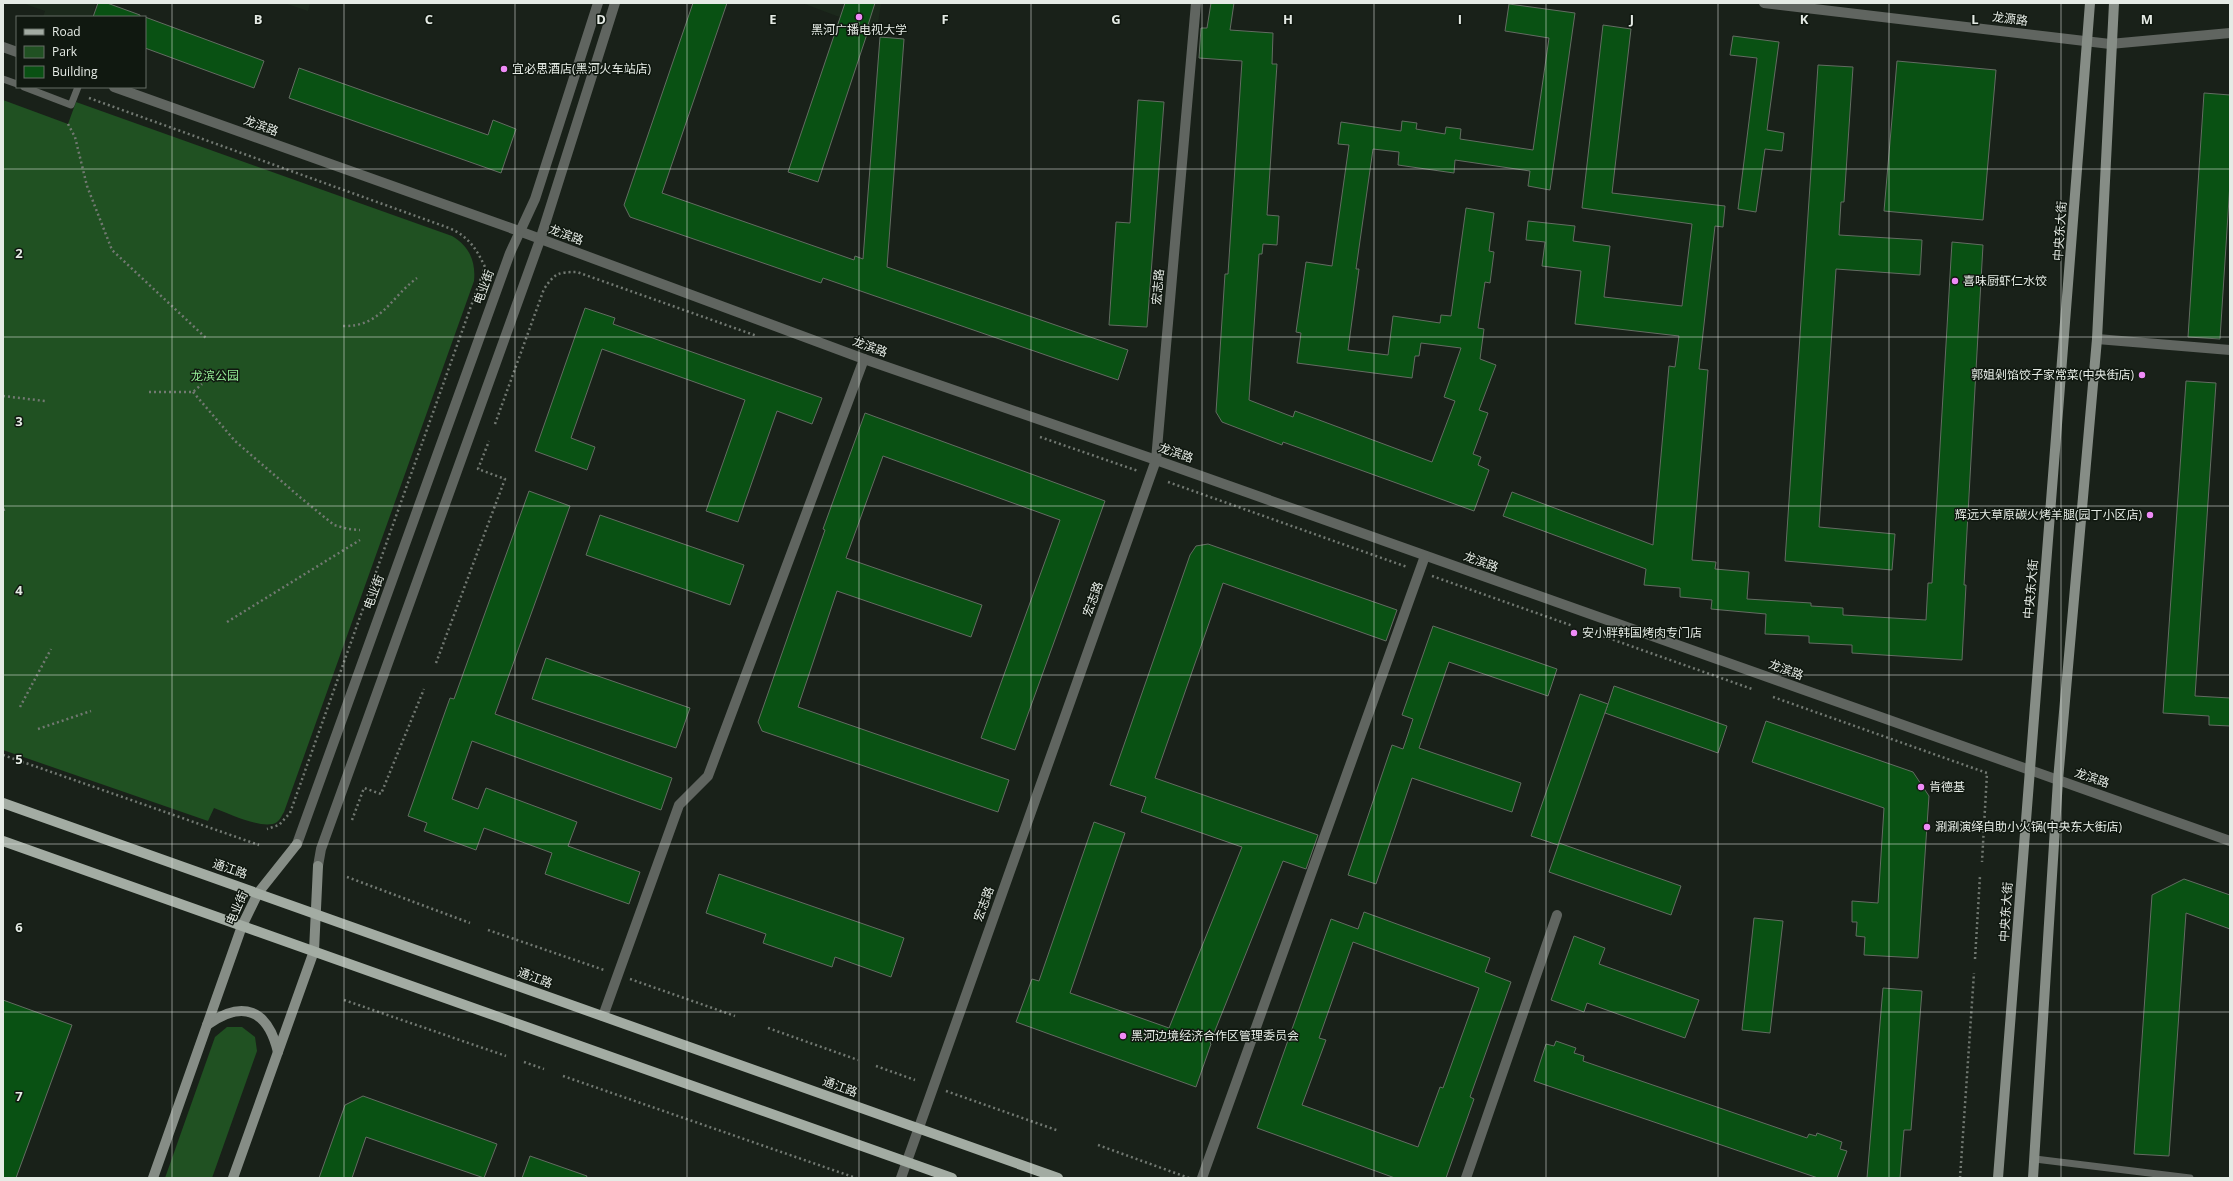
<svg xmlns="http://www.w3.org/2000/svg" width="2233" height="1181" font-family="'Open Sans','Noto Sans SC',sans-serif">
<style>
.built{fill:#1c291c}
.green{fill:#205122}
.building{fill:#095113;stroke:#636c62;fill-rule:evenodd}
.lines{fill:none;stroke-linecap:round;stroke-linejoin:round}
.path{stroke:#727972;stroke-width:2.5;stroke-dasharray:2 3;stroke-linecap:butt}
.service{stroke:#606560;stroke-width:7}
.minor{stroke:#606560;stroke-width:10}
.tertiary{stroke:#606560;stroke-width:10}
.secondary{stroke:#868d86;stroke-width:10}
.primary{stroke:#a3aca3;stroke-width:10}
.grid{fill:none;stroke:#e5ebe5;stroke-width:1;stroke-opacity:0.55}
.poi-dot{fill:#ef8bf7;stroke:#101810;stroke-width:1.5}
.labels{text-anchor:middle;stroke-width:3;stroke-linejoin:round;paint-order:stroke}
.street-label{font-size:12px;fill:#e5ebe5;stroke:#101810}
.poi-label{font-size:12px;fill:#e5ebe5;stroke:#101810;text-anchor:start}
.park-label{font-size:12px;fill:#94eb95;stroke:#101810}
.grid-label{font-size:13px;text-anchor:middle;font-weight:bold;fill:#e5ebe5;stroke:#101810;stroke-width:3;stroke-linejoin:round;paint-order:stroke}
</style>
<rect width="100%" height="100%" fill="#192119"/>
<g class="built">
<polygon points="22,3 96,3 92,17 43,17 45,11"/>
<polygon points="284,3 310,3 308,11"/>
<polygon points="802,3 881,3 877,31"/>
</g>
<g class="green">
<path d="M3,100L68,124L76,102L452,236C469,246 476,261 474,281L284,812C282,815 280,820 277,822C264,831 228,813 214,808L208,821L3,750Z"/>
<polygon points="227,1027 242,1027 255,1037 257,1051 212,1178 165,1178 215,1037"/>
</g>
<g class="building">
<polygon points="98,3 107,3 140,15 140,17 93,17"/>
<polygon points="693,3 727,3 662,193 854,260 855,256 863,259 880,37 904,39 887,267 1128,350 1118,380 823,278 821,283 630,217 624,205"/>
<polygon points="845,3 875,3 868,25 870,25 818,182 788,172"/>
<polygon points="1211,3 1234,3 1230,30 1273,33 1272,64 1277,64 1267,215 1279,216 1277,245 1263,244 1262,254 1259,254 1249,400 1293,417 1295,411 1432,462 1455,401 1444,397 1461,348 1421,343 1419,356 1415,356 1412,378 1297,363 1301,333 1296,332 1306,262 1332,266 1349,145 1338,144 1341,122 1401,131 1402,121 1417,123 1416,129 1445,134 1446,127 1461,129 1460,139 1533,150 1549,38 1505,31 1509,4 1575,13 1550,190 1528,186 1530,171 1455,160 1454,173 1398,165 1399,152 1373,149 1356,269 1359,269 1348,350 1388,355 1393,316 1440,323 1441,315 1451,316 1466,208 1494,213 1489,251 1494,252 1490,283 1485,282 1478,328 1484,329 1480,359 1496,365 1479,410 1488,413 1473,454 1481,457 1478,465 1489,470 1474,511 1283,442 1282,445 1222,422 1216,412 1225,274 1228,274 1242,61 1199,58 1201,28 1207,28"/>
<polygon points="145,17 264,61 254,88 145,48"/>
<polygon points="1603,25 1631,29 1612,193 1725,206 1723,227 1715,226 1699,369 1708,370 1692,560 1716,562 1715,569 1749,572 1747,599 1811,603 1811,606 1843,608 1843,615 1926,620 1928,583 1932,583 1952,242 1983,245 1964,585 1966,585 1962,660 1852,653 1852,645 1809,643 1809,636 1765,634 1766,614 1711,609 1712,600 1680,597 1680,588 1644,585 1646,569 1503,516 1512,492 1653,545 1669,366 1675,367 1679,336 1575,324 1581,271 1542,266 1545,242 1526,240 1528,221 1575,226 1573,241 1610,246 1604,297 1682,306 1692,224 1582,208"/>
<polygon points="1733,36 1779,42 1767,130 1784,133 1782,151 1765,149 1756,212 1738,209 1757,58 1730,55"/>
<polygon points="1897,61 1996,70 1983,220 1884,211"/>
<polygon points="1818,65 1853,67 1844,202 1841,202 1839,235 1922,240 1920,275 1836,269 1819,527 1895,534 1892,570 1785,561"/>
<polygon points="299,68 488,135 493,120 516,129 501,173 289,98"/>
<polygon points="2204,93 2230,95 2230,183 2220,339 2188,337"/>
<polygon points="1138,100 1164,102 1147,327 1109,325 1116,222 1130,223"/>
<polygon points="585,308 615,318 613,324 822,398 812,424 777,411 738,522 706,511 745,400 602,349 571,438 595,447 587,470 535,451"/>
<polygon points="2186,381 2216,383 2195,696 2230,698 2230,726 2209,725 2209,716 2163,713"/>
<polygon points="865,413 1105,501 1015,750 981,738 1060,520 883,456 846,558 982,605 971,637 837,591 798,707 1009,780 998,812 762,731 758,722 825,530 823,529"/>
<polygon points="529,491 570,506 495,714 672,778 661,810 472,741 452,799 478,809 486,788 577,822 568,846 640,872 629,904 545,874 552,853 484,828 476,850 424,831 427,823 408,816 450,698 454,699"/>
<polygon points="600,515 744,565 730,605 586,555"/>
<polygon points="1208,544 1397,610 1386,641 1223,583 1155,778 1318,835 1306,869 1283,861 1210,1043 1211,1044 1196,1087 1016,1022 1032,979 1039,981 1094,822 1125,833 1070,993 1169,1028 1242,847 1141,812 1146,797 1110,785 1190,555 1196,546"/>
<polygon points="1433,626 1557,669 1548,696 1449,662 1419,748 1521,783 1512,812 1412,778 1376,884 1348,875 1392,745 1403,749 1413,719 1402,715"/>
<polygon points="546,658 690,708 676,748 532,699"/>
<polygon points="1614,686 1727,726 1718,753 1605,713"/>
<polygon points="1580,694 1608,704 1558,845 1531,836"/>
<polygon points="1766,721 1913,772 1929,796 1918,958 1864,955 1865,937 1856,936 1857,922 1852,922 1852,901 1878,903 1884,808 1752,762"/>
<polygon points="1559,843 1681,886 1671,915 1549,872"/>
<polygon points="719,874 904,938 891,977 835,957 832,967 763,943 766,934 706,913"/>
<polygon points="2184,879 2230,895 2230,929 2186,913 2169,1156 2134,1154 2152,895"/>
<path d="M1364,912L1490,958L1485,972L1511,982L1470,1097L1474,1099L1446,1178H1395L1257,1128L1331,919L1358,929ZM1353,942L1479,988L1443,1088L1440,1087L1418,1147L1302,1105L1326,1040L1319,1038Z"/>
<polygon points="1754,918 1783,921 1770,1033 1742,1030"/>
<polygon points="1574,936 1605,948 1599,964 1699,1000 1685,1038 1587,1003 1584,1012 1551,1000"/>
<polygon points="1883,988 1922,991 1911,1130 1904,1130 1900,1178 1867,1178"/>
<polygon points="3,1000 72,1025 16,1178 3,1178"/>
<polygon points="1556,1041 1576,1048 1574,1053 1584,1056 1583,1061 1807,1138 1809,1134 1816,1136 1817,1133 1842,1142 1840,1149 1847,1151 1837,1178 1818,1178 1534,1081 1546,1044 1554,1046"/>
<polygon points="363,1096 497,1144 484,1178 366,1137 352,1178 319,1178 345,1105"/>
<polygon points="530,1156 587,1176 586,1178 522,1178"/>
</g>
<g class="lines">
<g class="path">
<path d="M89,98L449,228C468,236 476,248 485,267L290,813L279,825L267,829"/>
<polyline points="68,124 75,137 87,186 112,250 206,338"/>
<path d="M343,326C381,327 390,298 417,278"/>
<polyline points="149,392 193,392 202,384"/>
<polyline points="193,392 235,441 301,498 334,525 348,529 360,530"/>
<polyline points="3,396 45,401"/>
<path d="M495,424L544,289C555,273 558,272 577,272L757,336"/>
<polyline points="1040,437 1138,471"/>
<polyline points="1168,482 1407,567"/>
<polyline points="3,510 7,509"/>
<polyline points="1432,576 1573,626"/>
<polyline points="227,622 360,540"/>
<polyline points="1594,633 1752,689"/>
<polyline points="436,663 505,479 478,469 489,441"/>
<polyline points="1773,697 1987,773 1982,862"/>
<polyline points="20,707 51,649"/>
<polyline points="38,729 91,711"/>
<polyline points="3,755 259,845"/>
<polyline points="352,820 364,788 381,794 424,689"/>
<polyline points="347,877 470,923"/>
<polyline points="488,930 604,970"/>
<polyline points="1975,959 1980,876"/>
<polyline points="630,979 735,1016"/>
<polyline points="344,1000 506,1056"/>
<polyline points="768,1028 858,1060"/>
<polyline points="524,1062 544,1069"/>
<polyline points="876,1066 915,1080"/>
<polyline points="563,1076 856,1178"/>
<polyline points="946,1091 1059,1131"/>
<polyline points="1098,1145 1189,1178"/>
<polyline points="1960,1178 1974,973"/>
</g>
<g class="service">
<polyline points="3,79 17,84"/>
<polyline points="24,87 71,105 78,87"/>
<polyline points="2035,1159 2190,1178"/>
</g>
<g class="minor">
<polyline points="1764,3 2110,44 2230,33"/>
<polyline points="3,47 17,52"/>
<polyline points="114,87 519,231 864,359 1156,460 2230,841"/>
<polyline points="2097,339 2230,350"/>
<polyline points="603,1016 679,805 708,776 864,359"/>
<polyline points="901,1178 1156,460 1196,3"/>
<polyline points="1202,1178 1425,556"/>
<polyline points="1466,1178 1557,915"/>
</g>
<g class="tertiary">
<polyline points="297,844 510,253 535,199 598,3"/>
<polyline points="318,866 321,849 540,240 615,3"/>
</g>
<g class="secondary">
<path d="M207,1025C243,999 268,1010 278,1052"/>
<polyline points="153,1178 242,926 258,893 297,844"/>
<polyline points="233,1178 314,951 318,866"/>
<polyline points="1998,1178 2090,3"/>
<polyline points="2033,1178 2058,780 2097,339 2114,3"/>
</g>
<g class="primary">
<polyline points="3,803 1058,1178"/>
<polyline points="3,841 952,1178"/>
</g>
</g>
<path class="grid" d="M172,3V1178M344,3V1178M515,3V1178M687,3V1178M859,3V1178M1031,3V1178M1202,3V1178M1374,3V1178M1546,3V1178M1718,3V1178M1889,3V1178M2061,3V1178M3,169H2230M3,337H2230M3,506H2230M3,675H2230M3,844H2230M3,1012H2230"/>
<g class="poi-dot">
<circle cx="859" cy="17" r="4"/>
<circle cx="504" cy="69" r="4"/>
<circle cx="1955" cy="281" r="4"/>
<circle cx="2142" cy="375" r="4"/>
<circle cx="2150" cy="515" r="4"/>
<circle cx="1574" cy="633" r="4"/>
<circle cx="1921" cy="787" r="4"/>
<circle cx="1927" cy="827" r="4"/>
<circle cx="1123" cy="1036" r="4"/>
</g>
<g class="labels">
<g class="street-label">
<text transform="translate(2010 19) rotate(7)" y="4">龙源路</text>
<text transform="translate(261 126) rotate(20)" y="4">龙滨路</text>
<text transform="translate(2060 231) rotate(-86)" y="4">中央东大街</text>
<text transform="translate(566 235) rotate(20)" y="4">龙滨路</text>
<text transform="translate(484 287) rotate(-70)" y="4">电业街</text>
<text transform="translate(1158 287) rotate(-85)" y="4">宏志路</text>
<text transform="translate(870 347) rotate(20)" y="4">龙滨路</text>
<text transform="translate(1176 453) rotate(19)" y="4">龙滨路</text>
<text transform="translate(1481 562) rotate(20)" y="4">龙滨路</text>
<text transform="translate(2031 589) rotate(-85)" y="4">中央东大街</text>
<text transform="translate(374 592) rotate(-70)" y="4">电业街</text>
<text transform="translate(1093 599) rotate(-70)" y="4">宏志路</text>
<text transform="translate(1786 670) rotate(20)" y="4">龙滨路</text>
<text transform="translate(2092 778) rotate(19)" y="4">龙滨路</text>
<text transform="translate(230 869) rotate(19)" y="4">通江路</text>
<text transform="translate(984 904) rotate(-70)" y="4">宏志路</text>
<text transform="translate(237 908) rotate(-66)" y="4">电业街</text>
<text transform="translate(2006 912) rotate(-86)" y="4">中央东大街</text>
<text transform="translate(535 978) rotate(20)" y="4">通江路</text>
<text transform="translate(840 1087) rotate(20)" y="4">通江路</text>
</g>
<g class="poi-label">
<text x="859" y="34" text-anchor="middle">黑河广播电视大学</text>
<text x="512" y="73">宜必思酒店(黑河火车站店)</text>
<text x="1963" y="285">喜味厨虾仁水饺</text>
<text x="2134" y="379" text-anchor="end">郭姐剁馅饺子家常菜(中央街店)</text>
<text x="2142" y="519" text-anchor="end">辉远大草原碳火烤羊腿(园丁小区店)</text>
<text x="1582" y="637">安小胖韩国烤肉专门店</text>
<text x="1929" y="791">肯德基</text>
<text x="1935" y="831">涮涮演绎自助小火锅(中央东大街店)</text>
<text x="1131" y="1040">黑河边境经济合作区管理委员会</text>
</g>
<g class="park-label">
<text x="215" y="380">龙滨公园</text>
</g>
</g>
<g class="grid-label">
<text x="258" y="24">B</text>
<text x="429" y="24">C</text>
<text x="601" y="24">D</text>
<text x="773" y="24">E</text>
<text x="945" y="24">F</text>
<text x="1116" y="24">G</text>
<text x="1288" y="24">H</text>
<text x="1460" y="24">I</text>
<text x="1632" y="24">J</text>
<text x="1804" y="24">K</text>
<text x="1975" y="24">L</text>
<text x="2147" y="24">M</text>
<text x="19" y="258">2</text>
<text x="19" y="426">3</text>
<text x="19" y="595">4</text>
<text x="19" y="764">5</text>
<text x="19" y="932">6</text>
<text x="19" y="1101">7</text>
</g>
<rect width="2233" height="1181" fill="none" stroke="#e5ebe5" stroke-width="8"/>
<rect x="16" y="16" width="130" height="72" fill="#101810" stroke="#656c65"/>
<rect x="24" y="29" width="20" height="6" fill="#a3aca3" stroke="#656c65"/>
<text x="52" y="36" font-size="12" fill="#e5ebe5">Road</text>
<rect x="24" y="46" width="20" height="12" fill="#205122" stroke="#656c65"/>
<text x="52" y="56" font-size="12" fill="#e5ebe5">Park</text>
<rect x="24" y="66" width="20" height="12" fill="#095113" stroke="#656c65"/>
<text x="52" y="76" font-size="12" fill="#e5ebe5">Building</text>
</svg>
